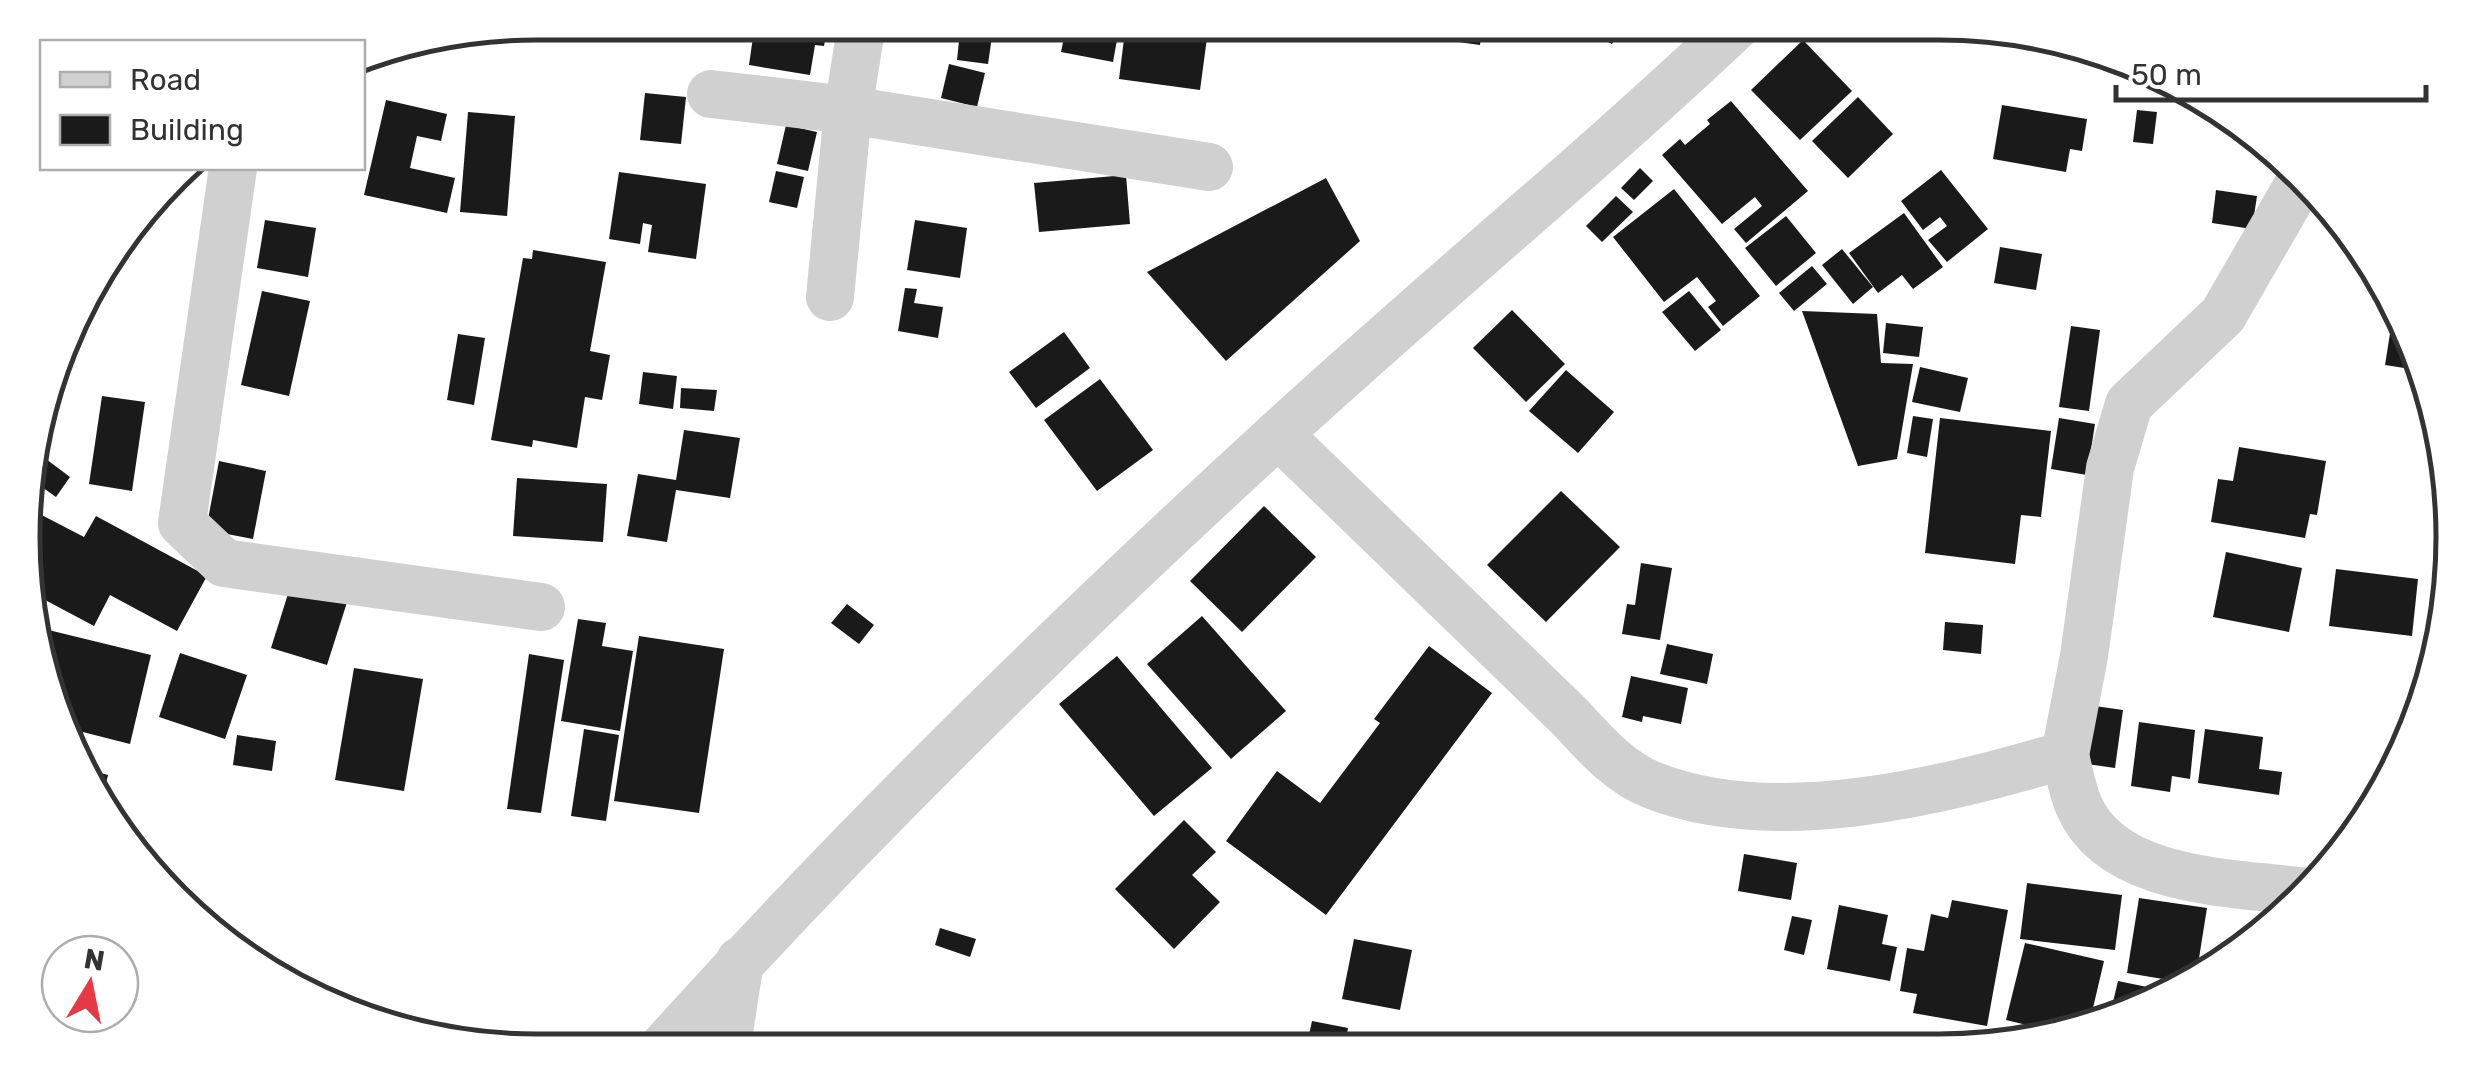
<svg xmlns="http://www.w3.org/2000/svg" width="2476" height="1074" font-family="Rubik,sans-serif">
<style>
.building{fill:#1a1a1a}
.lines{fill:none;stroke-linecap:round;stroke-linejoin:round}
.minor{stroke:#d0d0d0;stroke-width:48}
.rim{fill:none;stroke:#333;stroke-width:5}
</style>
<rect width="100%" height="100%" fill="#fff"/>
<g class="building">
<polygon points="755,23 828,23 824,46 815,45 810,75 749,65"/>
<polygon points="925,23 994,23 988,64 957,60 959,41 923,36"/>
<polygon points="1067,23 1120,23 1113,62 1061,52"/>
<polygon points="1126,23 1164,23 1163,33 1169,34 1170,23 1209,23 1200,90 1119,79"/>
<polygon points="1431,23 1483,23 1480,45 1429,38"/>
<polygon points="1582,23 1624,23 1612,44 1579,27"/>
<polygon points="1803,40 1852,91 1800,140 1751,90"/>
<polygon points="949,64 985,73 977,107 941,98"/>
<polygon points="645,93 686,97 681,144 640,140"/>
<polygon points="1858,97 1893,134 1848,178 1812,141"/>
<polygon points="386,100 447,114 441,141 417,136 410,168 455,178 447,213 364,195"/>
<polygon points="1731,101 1808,191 1746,243 1734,229 1762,206 1755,197 1722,224 1662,155 1680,139 1685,145 1710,124 1707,120"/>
<polygon points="2002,105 2087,119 2082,151 2070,149 2066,172 1993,159"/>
<polygon points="2137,110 2157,112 2153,144 2133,142"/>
<polygon points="468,112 515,116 507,216 460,212"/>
<polygon points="786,125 817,132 808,171 777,164"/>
<polygon points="1640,168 1653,181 1634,200 1621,188"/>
<polygon points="1941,170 1988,229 1947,262 1928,240 1947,226 1940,217 1923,230 1901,201"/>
<polygon points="776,171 804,177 797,208 769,202"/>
<polygon points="619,172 706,184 696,259 648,252 652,225 643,223 640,244 609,239"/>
<polygon points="1126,175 1130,224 1039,232 1034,183"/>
<polygon points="1326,178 1360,241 1226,361 1147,272"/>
<polygon points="1674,189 1760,296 1723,326 1708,307 1716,301 1697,277 1664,302 1613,237"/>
<polygon points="2216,190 2257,196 2252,229 2212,223"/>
<polygon points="1616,196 1633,212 1602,242 1586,226"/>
<polygon points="1904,213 1943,267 1913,289 1902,275 1878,293 1849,253"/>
<polygon points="1786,216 1816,253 1776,286 1745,248"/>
<polygon points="265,220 316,228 308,277 257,268"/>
<polygon points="915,220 967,228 960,278 907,270"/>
<polygon points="2000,247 2042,254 2036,290 1994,283"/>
<polygon points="1842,249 1873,287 1853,304 1822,265"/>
<polygon points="533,250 606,262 590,351 610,355 602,400 585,397 577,448 533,440 532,447 491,440 523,258 532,259"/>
<polygon points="1812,266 1827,284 1794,311 1779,293"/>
<polygon points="905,288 917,289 914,303 943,307 938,338 898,331"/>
<polygon points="262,291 310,301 289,396 241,385"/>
<polygon points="1689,291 1721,330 1695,351 1662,312"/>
<polygon points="2395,302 2401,310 2417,370 2385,365"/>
<polygon points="1512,310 1565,364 1526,402 1473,348"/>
<polygon points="1802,311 1877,314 1881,363 1913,364 1897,459 1858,466"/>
<polygon points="1886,323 1923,327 1919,357 1883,353"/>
<polygon points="2071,326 2100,330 2089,411 2059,407"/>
<polygon points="1064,332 1090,368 1036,408 1009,372"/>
<polygon points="458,334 485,338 474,405 447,400"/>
<polygon points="1920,367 1968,378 1960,412 1912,402"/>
<polygon points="1566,370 1614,412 1578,453 1529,411"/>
<polygon points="643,372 677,376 673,409 639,404"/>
<polygon points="1100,379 1153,450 1097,491 1044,420"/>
<polygon points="681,388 717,390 714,411 680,408"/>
<polygon points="102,396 145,402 132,491 89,484"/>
<polygon points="1913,416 1933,419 1927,457 1907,453"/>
<polygon points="1940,418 2051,431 2041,517 2021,515 2015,564 1925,553"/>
<polygon points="2059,418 2095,424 2087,475 2051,469"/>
<polygon points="684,430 740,438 730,498 676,490 667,542 627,536 638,474 676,480"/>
<polygon points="2239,447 2326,461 2317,515 2310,514 2305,538 2211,522 2218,479 2233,481"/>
<polygon points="46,459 70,477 56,497 32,480"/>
<polygon points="219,461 266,471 253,539 206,530"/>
<polygon points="517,478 607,484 603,542 513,536"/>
<polygon points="1561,491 1620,547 1546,622 1487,565"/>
<polygon points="2450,495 2452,504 2449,531 2440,529"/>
<polygon points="1264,506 1316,557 1242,632 1190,581"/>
<polygon points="32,510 84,537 96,516 207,576 177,631 110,595 94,626 32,593"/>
<polygon points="2226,552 2302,568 2289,632 2213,617"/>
<polygon points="1641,563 1672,568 1660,640 1622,634 1627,604 1635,605"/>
<polygon points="2336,569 2418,579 2412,636 2329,626"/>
<polygon points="293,578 349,596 327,665 271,648"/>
<polygon points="847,604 874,625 859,644 831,623"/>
<polygon points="1202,616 1286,711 1231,759 1147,664"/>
<polygon points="578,619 606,623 602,646 633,651 620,731 561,721"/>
<polygon points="1945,622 1983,625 1981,654 1943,650"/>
<polygon points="32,626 151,655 130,744 67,728 32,637"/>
<polygon points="639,636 724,649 699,813 614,801"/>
<polygon points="1667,644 1713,654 1707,684 1660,674"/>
<polygon points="1429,646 1492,693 1326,915 1226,841 1277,771 1320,803 1380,723 1374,719"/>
<polygon points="180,653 247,675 225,739 159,717"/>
<polygon points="529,654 564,660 541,813 507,809"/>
<polygon points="1117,656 1212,768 1154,816 1059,704"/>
<polygon points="354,668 423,679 404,791 335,780"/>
<polygon points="1631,676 1688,688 1681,724 1643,716 1642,722 1622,717"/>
<polygon points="2095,706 2123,710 2115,768 2087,764"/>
<polygon points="2139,722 2195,730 2190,779 2172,776 2170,792 2131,786"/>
<polygon points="584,729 619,735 606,821 571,816"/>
<polygon points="2205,729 2263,737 2259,769 2282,772 2279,795 2198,783"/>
<polygon points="237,735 276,741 272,771 233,765"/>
<polygon points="82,768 108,775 101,805 92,795"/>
<polygon points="1184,820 1216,852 1192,875 1220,902 1174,949 1115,889"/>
<polygon points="1744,854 1797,863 1791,900 1738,891"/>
<polygon points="2027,883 2122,895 2115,950 2020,939"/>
<polygon points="2139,898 2207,908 2196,977 2187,983 2127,973"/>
<polygon points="1952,900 2008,910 1987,1026 1913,1013 1917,994 1900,991 1907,948 1924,951 1931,914 1948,918"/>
<polygon points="1839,905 1888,915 1882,944 1897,947 1890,981 1827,969"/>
<polygon points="1792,916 1812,920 1804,955 1784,950"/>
<polygon points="940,928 976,939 970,957 935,945"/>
<polygon points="1354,939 1412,950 1400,1010 1342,999"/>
<polygon points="2025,943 2104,961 2089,1025 2060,1033 2006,1020"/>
<polygon points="2118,981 2147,987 2142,1009 2109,1019"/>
<polygon points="1312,1021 1348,1028 1344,1049 1306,1049"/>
<polygon points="1377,1036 1439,1047 1439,1049 1375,1049"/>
<polygon points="1014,1037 1051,1049 1051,1050 1010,1050"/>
</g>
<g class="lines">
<g class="minor">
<polyline points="711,94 848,110 1209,167"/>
<polyline points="233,168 182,523 224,563 541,607"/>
<polyline points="830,297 848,110 862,23"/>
<path d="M1278,434L1570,717C1594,743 1619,772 1652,785C1775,834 1942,791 2065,755L2084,656L2110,468L2129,404L2223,315L2301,180"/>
<path d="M2065,755C2069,771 2072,790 2079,806C2113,884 2233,882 2305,892"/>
<path d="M660,1051C854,835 1062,632 1276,436C1428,296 1589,165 1739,23"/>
<polyline points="726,1051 740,961"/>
</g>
</g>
<path d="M0 0H2476V1074H0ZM537 40H1939A497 497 0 0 1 2436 537V537A497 497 0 0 1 1939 1034H537A497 497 0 0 1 40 537V537A497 497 0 0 1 537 40Z" fill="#fff" fill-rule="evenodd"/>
<path class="rim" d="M537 40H1939A497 497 0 0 1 2436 537V537A497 497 0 0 1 1939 1034H537A497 497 0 0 1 40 537V537A497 497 0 0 1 537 40Z"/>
<rect x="40" y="40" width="325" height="130" fill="#ffffff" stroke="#adadad" stroke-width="2.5"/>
<rect x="60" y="72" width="50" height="15" fill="#d0d0d0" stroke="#adadad" stroke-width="2.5"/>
<text x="130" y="90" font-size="30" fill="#333333">Road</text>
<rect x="60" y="115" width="50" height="30" fill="#1a1a1a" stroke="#adadad" stroke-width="2.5"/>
<text x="130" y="140" font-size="30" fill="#333333">Building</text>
<g transform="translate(90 984) rotate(10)"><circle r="48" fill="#ffffff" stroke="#adadad" stroke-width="2.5"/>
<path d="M0-8L18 38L0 25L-18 38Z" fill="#e63946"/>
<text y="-15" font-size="28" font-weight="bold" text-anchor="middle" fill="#333333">N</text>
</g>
<path d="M2116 85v15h310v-15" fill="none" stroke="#333333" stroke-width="5"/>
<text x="2131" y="85" font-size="30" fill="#333333" stroke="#ffffff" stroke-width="8" paint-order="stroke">50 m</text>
</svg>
